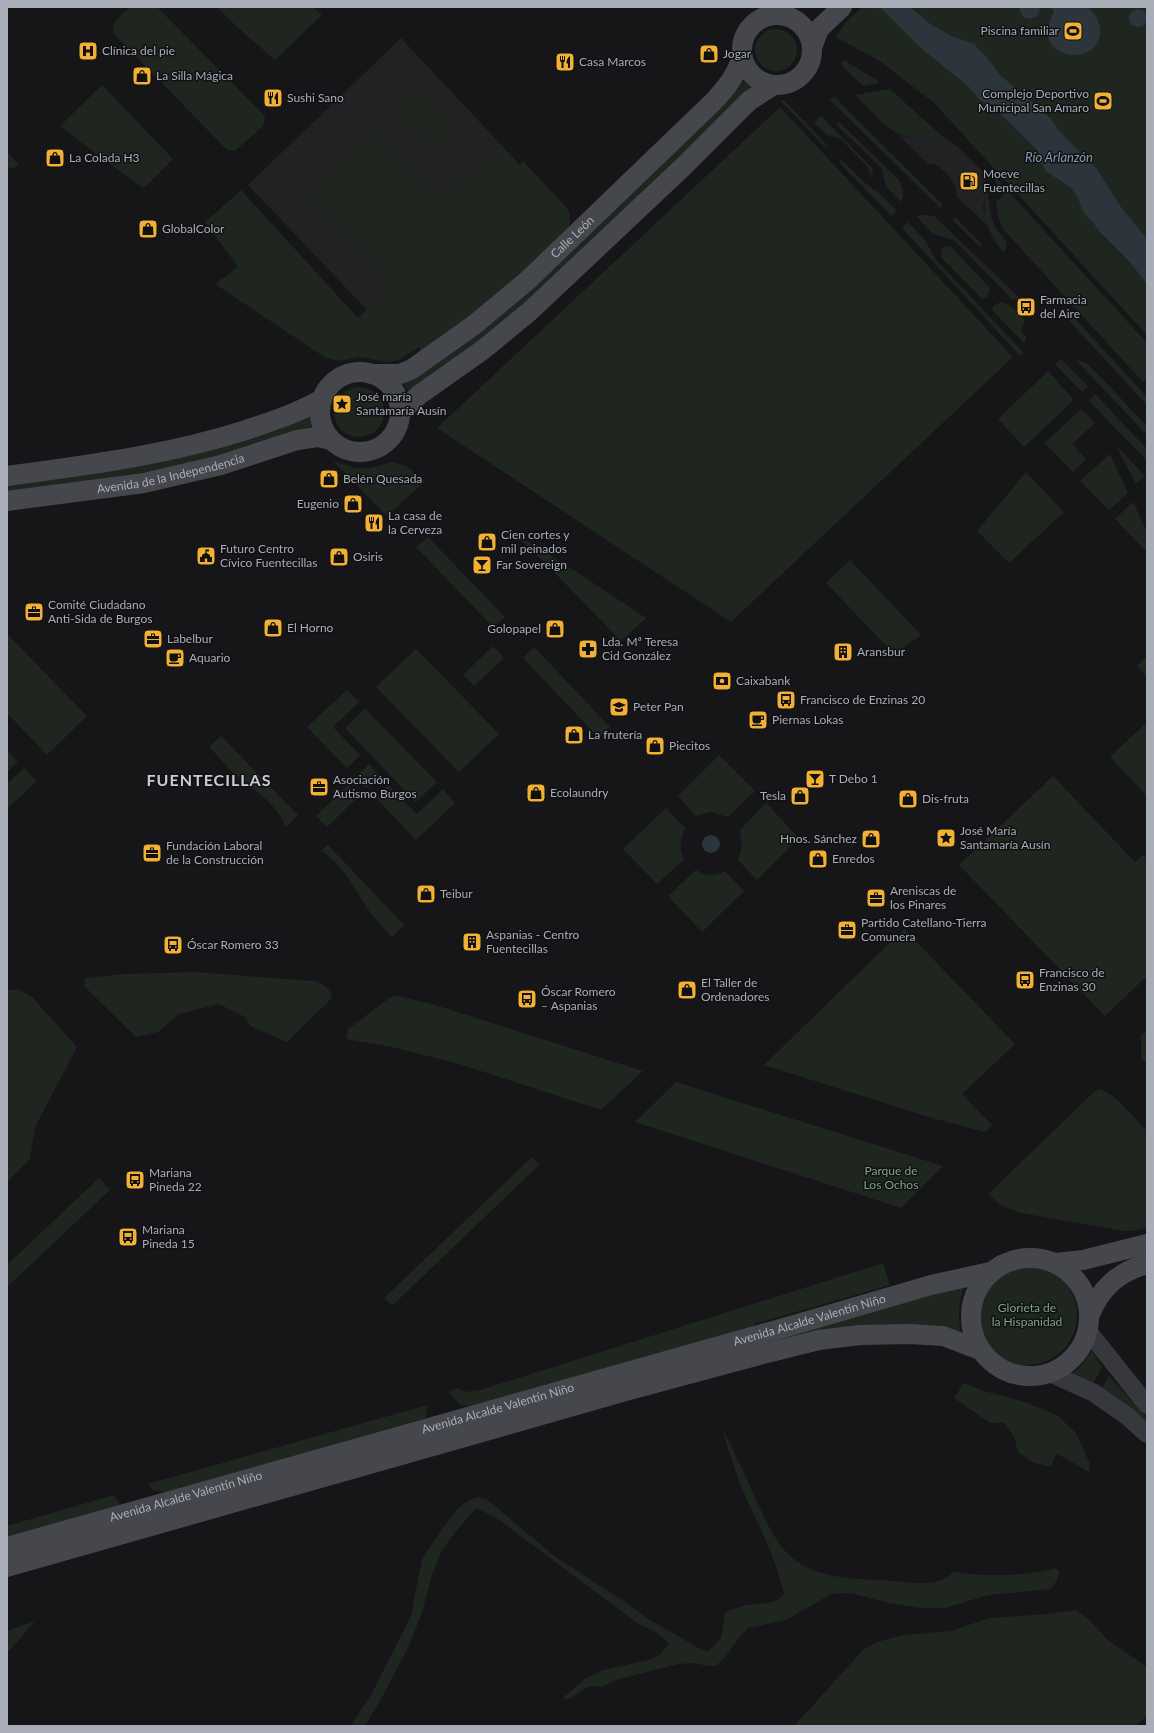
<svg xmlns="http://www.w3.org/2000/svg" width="1154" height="1733" font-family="Lato,sans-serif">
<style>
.built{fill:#222225}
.green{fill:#1e261f}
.water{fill:#2c353c}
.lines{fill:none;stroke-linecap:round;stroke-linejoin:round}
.tertiary{stroke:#37383d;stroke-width:18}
.secondary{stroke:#45474d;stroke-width:20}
.labels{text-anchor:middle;stroke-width:3;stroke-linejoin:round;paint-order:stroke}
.poi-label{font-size:12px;fill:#a8adb8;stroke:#111113;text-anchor:start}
.street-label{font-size:12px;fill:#a8adb8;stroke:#111113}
.park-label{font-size:12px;fill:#7fa381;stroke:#111113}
.water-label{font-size:13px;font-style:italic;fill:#7f9bb3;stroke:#111113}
.district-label{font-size:16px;font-weight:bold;letter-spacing:1px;fill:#c9ccd4;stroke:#111113}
</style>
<rect width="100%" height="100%" fill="#161618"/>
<g class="built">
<polygon points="401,38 520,165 367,310 248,185"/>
<polygon points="897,134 907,138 933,139 943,137 957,146 982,171 987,187 983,208 989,227 957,197 955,186 949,176 938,166 932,164 928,164"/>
</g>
<g class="green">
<path d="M130,7H157L264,115L265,119L263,126L235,151L227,150L114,34C110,22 122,15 130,7Z"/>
<polygon points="217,7 312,7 322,15 275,60 235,25"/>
<polygon points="862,7 1147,7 1147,335 934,103 881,62 836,37 847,21"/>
<circle cx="776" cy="50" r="21"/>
<polygon points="844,60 878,81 879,83 863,86 843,67 841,62"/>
<polygon points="743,81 753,89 490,335 410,393 402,382 728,99"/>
<polygon points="102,85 173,159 144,188 96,154 60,126"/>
<path d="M890,89L943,137C897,147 884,123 855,95Z"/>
<polygon points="416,90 454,130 431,152 425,146 431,141 424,133 418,138 393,112"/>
<polygon points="834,96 942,204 941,209 830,100"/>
<polygon points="780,100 784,100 828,146 826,148"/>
<polygon points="780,107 1013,357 731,622 437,428"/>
<polygon points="821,116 873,169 872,176 866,165 841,139 827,135 814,122"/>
<path d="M839,122L899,180C903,189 904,193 902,203L886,186L882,169L836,124Z"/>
<path d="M374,130L440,200L501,145L520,165L523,161L568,209C571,218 571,225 566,233L473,317L422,352L419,347L399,360L388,362L360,357L339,361L326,358L215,284L238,267L205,222L241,190L358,318L393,285L307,194Z"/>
<polygon points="7,152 18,163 16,167 11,169 7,166"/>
<polygon points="841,159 865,183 879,193 897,211 891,216 839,162"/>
<polygon points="989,170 1147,343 1147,380 1142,381 1003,229 999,219 996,202 1003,195"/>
<path d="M987,187L991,215L995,227L1007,243L1004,253C987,234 981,211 987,187Z"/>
<polygon points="925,215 934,216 1022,300 1012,299 955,241 932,233 916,216"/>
<polygon points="955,217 982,244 982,246 980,247 953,220"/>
<polygon points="908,222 925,240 936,260 1024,353 1020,356 902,228"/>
<polygon points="950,246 990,288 988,296 982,299 941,257 942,248"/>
<polygon points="1000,302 1011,306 1025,320 1021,331 1026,337 1025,342 1023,342 993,311 993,307"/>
<polygon points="1066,309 1147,397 1146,404 1062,313"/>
<polygon points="1061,359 1088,386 1082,392 1055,364"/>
<polygon points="1075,359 1088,364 1147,426 1147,435"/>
<polygon points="1048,371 1074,400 1024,447 998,419"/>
<circle cx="359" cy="412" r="25"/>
<polygon points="1095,394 1147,449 1147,461 1089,401"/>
<polygon points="1081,409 1095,423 1072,444 1086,459 1073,472 1045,443"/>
<polygon points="310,416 313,427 208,459 161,470 7,492 7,483"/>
<polygon points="1116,445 1145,476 1136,484"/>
<polygon points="1110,454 1128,493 1109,510 1080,481"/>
<polygon points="333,461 356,468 369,468 393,462 406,466 425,481 387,516"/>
<polygon points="1026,472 1064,512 1009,563 977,531"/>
<polygon points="1133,502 1145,528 1147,529 1147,552 1115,519"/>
<polygon points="512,532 563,563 646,618 621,641 553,571"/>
<polygon points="428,537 505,617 493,627 416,547"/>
<polygon points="850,560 921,635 894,654 826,583"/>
<polygon points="7,634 87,716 47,755 7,713"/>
<polygon points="493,646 504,658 474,686 463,675"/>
<polygon points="534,647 610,727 599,738 523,658"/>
<polygon points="416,649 499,734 459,772 376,687"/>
<polygon points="1147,656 1147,677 1137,666"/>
<polygon points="347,690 359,702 333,727 360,755 347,768 307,727"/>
<polygon points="365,709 437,782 416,802 345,728"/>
<polygon points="1147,722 1147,796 1110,757"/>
<path d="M221,736L298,815L286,827C275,802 257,793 237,776C227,768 219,757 209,747Z"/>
<polygon points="7,750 18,762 7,772"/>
<polygon points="719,755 755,791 728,817 711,812 696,816 678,796"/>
<polygon points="369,764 380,776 367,788 356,777"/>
<polygon points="24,768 37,781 7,809 7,784"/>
<polygon points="1053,776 1135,862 1143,855 1147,859 1147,976 1105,1016 959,865"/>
<polygon points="348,785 359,796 327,827 316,816"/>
<polygon points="388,785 417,814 443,789 455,803 416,840 376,798"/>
<polygon points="766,803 799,838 757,880 738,860 742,846 740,830"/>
<path d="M666,808L685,828C680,839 679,848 684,859L657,884L623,849Z"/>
<path d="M328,845L404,925L392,937C386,930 379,924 373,916C356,894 346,866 321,851Z"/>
<path d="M696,870C707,876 714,877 725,871L744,891L702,932L668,896Z"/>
<polygon points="904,929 1015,1044 962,1094 992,1125 985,1132 932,1118 764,1065"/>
<path d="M195,972L312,981C322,982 326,986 332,994L330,1000L287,1042L250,1026L245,1017L219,1004L179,1014L158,1032L136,1037L84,986L85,978L125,974Z"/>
<polygon points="18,989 32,997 77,1047 35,1127 30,1159 7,1182 7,991"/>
<polygon points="392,996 397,996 432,1004 643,1071 601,1110 459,1064 392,1047 346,1039 348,1029"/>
<polygon points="1147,1030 1147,1064 1141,1058 1141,1036"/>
<polygon points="676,1082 943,1166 901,1208 635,1122"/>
<path d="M1099,1089C1114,1092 1136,1120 1147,1131V1228L1132,1231H1123L1021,1213L1002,1206L988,1194L1094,1092Z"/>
<polygon points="532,1157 539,1165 392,1306 384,1298"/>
<polygon points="99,1178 110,1190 7,1287 7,1265"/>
<polygon points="883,1263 890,1285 754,1324 755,1328 473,1407 459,1404 449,1392 456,1388 468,1392 480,1390"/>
<circle cx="1027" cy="1315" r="50"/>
<path d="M965,1283C959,1303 957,1312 961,1333L914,1326L7,1556Z"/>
<polygon points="1092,1351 1102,1367 1093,1384 1070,1374 1078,1369"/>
<polygon points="1109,1376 1147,1418 1147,1426 1101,1390"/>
<polygon points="964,1383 984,1391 1022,1401 1057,1415 1076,1433 1090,1464 1089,1472 1056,1453 1051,1467 1032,1462 1018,1452 1014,1436 1004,1423 990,1423 954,1398"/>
<polygon points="427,1405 426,1418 166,1493 152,1490 148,1484"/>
<path d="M722,1428C732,1448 742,1468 751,1488C765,1518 777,1555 810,1569C836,1580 867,1579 894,1581C914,1583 940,1588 954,1571C982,1578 1028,1576 1056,1568L1059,1572L1057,1580L1051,1589L988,1595L945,1608H920L888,1603L851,1593L831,1594L786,1620L748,1628L741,1635L726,1656L716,1666H708L693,1663L678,1664L616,1680L602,1687L594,1686L586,1688L570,1699H564L565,1696L586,1678L603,1670L648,1660L659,1656L669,1643L657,1633L637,1623L499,1520L477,1508L456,1531L442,1550L432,1575L422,1612L410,1644L380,1701L365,1726H352L355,1719L371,1695L411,1616L422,1559L440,1532L458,1508L469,1500L478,1497L487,1499L553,1555L622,1600L647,1618L702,1650L709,1651L721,1638L725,1612C732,1610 739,1607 746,1605C760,1603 774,1606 784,1594C775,1555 758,1525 742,1489C734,1469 728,1448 722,1428Z"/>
<polygon points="114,1495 121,1506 7,1541 7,1526"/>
<polygon points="1076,1610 1087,1618 1109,1641 1147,1667 1147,1716 1135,1726 794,1726 863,1650 877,1642 903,1635 951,1631 989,1618 1048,1614"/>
<polygon points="35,1621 11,1649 7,1653 7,1631"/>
</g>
<g class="water">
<polygon points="876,7 910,7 929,23 951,36 974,44 988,59 999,74 1051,119 1058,130 1096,168 1121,207 1147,239 1147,284 1130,262 1098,230 1093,222 1084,213 1077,196 1070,187 1047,172 1041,163 1037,150 1003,116 980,100 968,86 922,49 882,9"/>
<path d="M1020,7H1040C1040,22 1019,23 1020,7Z"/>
<path d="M1051,7H1087C1094,11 1099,20 1100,28C1104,71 1025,60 1054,12Z"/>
<circle cx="1138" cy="18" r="9"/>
<circle cx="711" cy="844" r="9"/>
</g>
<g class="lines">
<g class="tertiary">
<polyline points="1088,1331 1147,1405"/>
<polyline points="1050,1373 1094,1393 1127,1416 1147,1434"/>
</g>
<g class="secondary">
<circle cx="777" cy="50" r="35"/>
<polyline points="813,45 819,29 842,7"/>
<circle cx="360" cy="412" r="40"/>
<path id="s1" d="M371,374H400L412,369L474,325L528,280L713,102C727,87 735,77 742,57"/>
<polyline points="400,413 419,395 484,349 529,312 684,166 749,101 772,86"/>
<path d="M7,476C88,465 168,455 246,430C272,421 298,413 322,399"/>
<path id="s2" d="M7,501L144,483L221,465L297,440L318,437L331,440"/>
<circle cx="1030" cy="1317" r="59"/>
<polyline points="1056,1263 1083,1260 1147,1244"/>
<path d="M1089,1317C1100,1288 1118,1272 1147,1264"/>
<path id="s3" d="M7,1547L780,1329L931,1285L990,1272"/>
<polyline points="7,1567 626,1391 759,1355 819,1340 860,1335 909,1334 943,1336 980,1350"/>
</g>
</g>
<defs>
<symbol id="stadium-square" viewBox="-11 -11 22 22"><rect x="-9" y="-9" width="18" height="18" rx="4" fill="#f2b134" stroke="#111113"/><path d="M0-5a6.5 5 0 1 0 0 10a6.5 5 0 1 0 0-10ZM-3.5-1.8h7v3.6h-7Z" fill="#111"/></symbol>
<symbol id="hospital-square" viewBox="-11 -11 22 22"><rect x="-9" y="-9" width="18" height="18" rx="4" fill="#f2b134" stroke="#111113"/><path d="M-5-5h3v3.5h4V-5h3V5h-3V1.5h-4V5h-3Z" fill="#111"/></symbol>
<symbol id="shop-square" viewBox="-11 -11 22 22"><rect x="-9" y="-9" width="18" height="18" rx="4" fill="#f2b134" stroke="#111113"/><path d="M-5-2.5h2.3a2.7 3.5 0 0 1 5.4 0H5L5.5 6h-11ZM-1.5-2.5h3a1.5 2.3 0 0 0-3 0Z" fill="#111"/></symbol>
<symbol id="restaurant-square" viewBox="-11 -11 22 22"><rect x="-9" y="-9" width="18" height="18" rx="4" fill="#f2b134" stroke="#111113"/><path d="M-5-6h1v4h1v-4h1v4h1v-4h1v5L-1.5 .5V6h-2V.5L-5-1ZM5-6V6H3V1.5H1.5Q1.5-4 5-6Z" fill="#111"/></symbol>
<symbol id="fuel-square" viewBox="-11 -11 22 22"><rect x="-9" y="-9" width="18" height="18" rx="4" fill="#f2b134" stroke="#111113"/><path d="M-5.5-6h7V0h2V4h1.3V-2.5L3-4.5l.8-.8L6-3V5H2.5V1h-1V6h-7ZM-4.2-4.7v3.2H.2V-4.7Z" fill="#111"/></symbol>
<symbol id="bus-square" viewBox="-11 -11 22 22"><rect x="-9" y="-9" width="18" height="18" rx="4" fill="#f2b134" stroke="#111113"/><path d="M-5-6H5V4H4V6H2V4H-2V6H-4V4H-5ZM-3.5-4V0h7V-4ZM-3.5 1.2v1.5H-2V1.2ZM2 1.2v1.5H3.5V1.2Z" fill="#111"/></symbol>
<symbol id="sight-square" viewBox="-11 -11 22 22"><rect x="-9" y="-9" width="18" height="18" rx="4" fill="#f2b134" stroke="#111113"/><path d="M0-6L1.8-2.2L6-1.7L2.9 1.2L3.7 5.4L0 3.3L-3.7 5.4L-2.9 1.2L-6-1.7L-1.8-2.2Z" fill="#111"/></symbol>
<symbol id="civic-square" viewBox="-11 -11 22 22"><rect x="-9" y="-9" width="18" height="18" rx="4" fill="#f2b134" stroke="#111113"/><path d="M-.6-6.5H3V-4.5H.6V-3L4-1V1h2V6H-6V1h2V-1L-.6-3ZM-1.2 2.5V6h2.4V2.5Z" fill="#111"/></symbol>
<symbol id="bar-square" viewBox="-11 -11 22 22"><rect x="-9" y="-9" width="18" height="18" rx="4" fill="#f2b134" stroke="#111113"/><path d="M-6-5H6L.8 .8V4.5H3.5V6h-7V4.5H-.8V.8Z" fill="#111"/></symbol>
<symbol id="office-square" viewBox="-11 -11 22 22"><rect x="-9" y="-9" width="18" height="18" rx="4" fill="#f2b134" stroke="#111113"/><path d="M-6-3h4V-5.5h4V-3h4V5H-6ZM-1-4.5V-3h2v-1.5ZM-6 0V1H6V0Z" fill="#111"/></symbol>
<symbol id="pharmacy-square" viewBox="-11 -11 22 22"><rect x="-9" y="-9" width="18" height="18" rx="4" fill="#f2b134" stroke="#111113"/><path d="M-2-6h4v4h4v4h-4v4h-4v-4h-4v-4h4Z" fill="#111"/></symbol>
<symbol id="building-square" viewBox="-11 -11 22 22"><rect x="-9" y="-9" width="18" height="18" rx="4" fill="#f2b134" stroke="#111113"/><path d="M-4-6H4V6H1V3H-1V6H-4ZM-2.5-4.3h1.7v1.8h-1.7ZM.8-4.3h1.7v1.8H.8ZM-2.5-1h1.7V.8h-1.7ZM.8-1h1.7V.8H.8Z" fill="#111"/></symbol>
<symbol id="cafe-square" viewBox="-11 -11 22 22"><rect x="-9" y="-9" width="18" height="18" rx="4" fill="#f2b134" stroke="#111113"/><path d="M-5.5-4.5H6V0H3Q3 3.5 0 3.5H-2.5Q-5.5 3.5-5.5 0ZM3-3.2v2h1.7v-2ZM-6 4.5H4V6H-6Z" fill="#111"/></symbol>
<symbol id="bank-square" viewBox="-11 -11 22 22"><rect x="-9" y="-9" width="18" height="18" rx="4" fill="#f2b134" stroke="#111113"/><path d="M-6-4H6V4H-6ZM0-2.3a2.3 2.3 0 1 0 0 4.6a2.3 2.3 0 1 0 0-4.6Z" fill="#111"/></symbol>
<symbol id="school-square" viewBox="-11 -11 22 22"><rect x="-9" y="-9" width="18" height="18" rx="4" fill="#f2b134" stroke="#111113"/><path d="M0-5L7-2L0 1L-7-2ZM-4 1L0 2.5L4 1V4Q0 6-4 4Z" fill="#111"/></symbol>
</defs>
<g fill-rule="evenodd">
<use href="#stadium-square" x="1062" y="20" width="22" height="22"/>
<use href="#hospital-square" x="77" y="40" width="22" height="22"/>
<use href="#shop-square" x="698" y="43" width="22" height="22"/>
<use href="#restaurant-square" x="554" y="51" width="22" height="22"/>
<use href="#shop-square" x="131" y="65" width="22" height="22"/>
<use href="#restaurant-square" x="262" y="87" width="22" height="22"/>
<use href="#stadium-square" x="1092" y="90" width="22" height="22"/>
<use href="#shop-square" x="44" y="147" width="22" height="22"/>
<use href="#fuel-square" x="958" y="170" width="22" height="22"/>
<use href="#shop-square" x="137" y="218" width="22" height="22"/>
<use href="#bus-square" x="1015" y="296" width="22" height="22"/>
<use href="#sight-square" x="331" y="393" width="22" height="22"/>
<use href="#shop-square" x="318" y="468" width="22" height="22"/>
<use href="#shop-square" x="342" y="493" width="22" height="22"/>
<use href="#restaurant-square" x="363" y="512" width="22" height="22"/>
<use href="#shop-square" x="476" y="531" width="22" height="22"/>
<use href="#civic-square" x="195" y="545" width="22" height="22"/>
<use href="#shop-square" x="328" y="546" width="22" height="22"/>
<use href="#bar-square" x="471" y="554" width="22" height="22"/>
<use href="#office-square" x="23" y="601" width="22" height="22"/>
<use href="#shop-square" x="262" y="617" width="22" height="22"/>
<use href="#shop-square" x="544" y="618" width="22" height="22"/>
<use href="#office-square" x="142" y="628" width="22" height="22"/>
<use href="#pharmacy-square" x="577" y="638" width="22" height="22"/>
<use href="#building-square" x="832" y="641" width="22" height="22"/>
<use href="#cafe-square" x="164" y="647" width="22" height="22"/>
<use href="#bank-square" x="711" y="670" width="22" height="22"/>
<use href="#bus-square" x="775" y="689" width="22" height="22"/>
<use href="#school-square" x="608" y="696" width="22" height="22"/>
<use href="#cafe-square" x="747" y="709" width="22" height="22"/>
<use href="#shop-square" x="563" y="724" width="22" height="22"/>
<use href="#shop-square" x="644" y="735" width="22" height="22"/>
<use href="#bar-square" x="804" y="768" width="22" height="22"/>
<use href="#office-square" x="308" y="776" width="22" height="22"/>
<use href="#shop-square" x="525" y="782" width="22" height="22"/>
<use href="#shop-square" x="789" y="785" width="22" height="22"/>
<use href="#shop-square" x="897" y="788" width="22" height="22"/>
<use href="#sight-square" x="935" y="827" width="22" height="22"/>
<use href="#shop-square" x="860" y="828" width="22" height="22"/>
<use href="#office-square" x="141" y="842" width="22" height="22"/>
<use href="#shop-square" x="807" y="848" width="22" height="22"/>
<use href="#shop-square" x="415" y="883" width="22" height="22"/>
<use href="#office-square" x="865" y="887" width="22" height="22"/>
<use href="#office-square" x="836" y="919" width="22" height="22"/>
<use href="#building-square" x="461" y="931" width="22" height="22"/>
<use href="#bus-square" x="162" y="934" width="22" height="22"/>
<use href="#bus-square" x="1014" y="969" width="22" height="22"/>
<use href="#shop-square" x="676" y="979" width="22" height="22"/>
<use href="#bus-square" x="516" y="988" width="22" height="22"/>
<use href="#bus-square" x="124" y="1169" width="22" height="22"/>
<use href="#bus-square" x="117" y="1226" width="22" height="22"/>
</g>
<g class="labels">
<g class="poi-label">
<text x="1059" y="35" text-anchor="end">Piscina familiar</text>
<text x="102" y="55">Clínica del pie</text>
<text x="723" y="58">Jogar</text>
<text x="579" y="66">Casa Marcos</text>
<text x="156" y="80">La Silla Mágica</text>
<text x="1089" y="98" text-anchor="end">Complejo Deportivo<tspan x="1089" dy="14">Municipal San Amaro</tspan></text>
<text x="287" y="102">Sushi Sano</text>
<text x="69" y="162">La Colada H3</text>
<text x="983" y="178">Moeve<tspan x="983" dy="14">Fuentecillas</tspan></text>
<text x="162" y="233">GlobalColor</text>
<text x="1040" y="304">Farmacia<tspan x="1040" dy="14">del Aire</tspan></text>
<text x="356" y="401">José maría<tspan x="356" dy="14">Santamaría Ausín</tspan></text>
<text x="343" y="483">Belén Quesada</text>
<text x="339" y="508" text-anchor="end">Eugenio</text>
<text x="388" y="520">La casa de<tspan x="388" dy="14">la Cerveza</tspan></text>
<text x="501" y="539">Cien cortes y<tspan x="501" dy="14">mil peinados</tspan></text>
<text x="220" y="553">Futuro Centro<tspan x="220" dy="14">Cívico Fuentecillas</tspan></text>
<text x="353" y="561">Osiris</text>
<text x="496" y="569">Far Sovereign</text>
<text x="48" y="609">Comité Ciudadano<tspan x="48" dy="14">Anti-Sida de Burgos</tspan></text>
<text x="287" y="632">El Horno</text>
<text x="541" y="633" text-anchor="end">Golopapel</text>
<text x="167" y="643">Labelbur</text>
<text x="602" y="646">Lda. Mª Teresa<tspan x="602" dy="14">Cid González</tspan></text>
<text x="857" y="656">Aransbur</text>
<text x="189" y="662">Aquario</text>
<text x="736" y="685">Caixabank</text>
<text x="800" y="704">Francisco de Enzinas 20</text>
<text x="633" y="711">Peter Pan</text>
<text x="772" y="724">Piernas Lokas</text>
<text x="588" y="739">La frutería</text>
<text x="669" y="750">Piecitos</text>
<text x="829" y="783">T Debo 1</text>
<text x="333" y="784">Asociación<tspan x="333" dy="14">Autismo Burgos</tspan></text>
<text x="550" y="797">Ecolaundry</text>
<text x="786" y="800" text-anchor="end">Tesla</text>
<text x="922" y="803">Dis-fruta</text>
<text x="960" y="835">José María<tspan x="960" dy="14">Santamaría Ausín</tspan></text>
<text x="857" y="843" text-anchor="end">Hnos. Sánchez</text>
<text x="166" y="850">Fundación Laboral<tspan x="166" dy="14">de la Construcción</tspan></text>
<text x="832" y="863">Enredos</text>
<text x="890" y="895">Areniscas de<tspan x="890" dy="14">los Pinares</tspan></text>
<text x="440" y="898">Teibur</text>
<text x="861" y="927">Partido Catellano-Tierra<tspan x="861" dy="14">Comunera</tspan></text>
<text x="486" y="939">Aspanias - Centro<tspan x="486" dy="14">Fuentecillas</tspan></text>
<text x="187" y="949">Óscar Romero 33</text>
<text x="1039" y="977">Francisco de<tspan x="1039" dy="14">Enzinas 30</tspan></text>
<text x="701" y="987">El Taller de<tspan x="701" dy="14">Ordenadores</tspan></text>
<text x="541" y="996">Óscar Romero<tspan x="541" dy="14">– Aspanias</tspan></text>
<text x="149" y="1177">Mariana<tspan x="149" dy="14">Pineda 22</tspan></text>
<text x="142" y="1234">Mariana<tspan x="142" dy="14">Pineda 15</tspan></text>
</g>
<g class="street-label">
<text dy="4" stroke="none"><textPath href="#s1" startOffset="250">Calle León</textPath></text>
<text dy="4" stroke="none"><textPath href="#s2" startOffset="166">Avenida de la Independencia</textPath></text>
<text dy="4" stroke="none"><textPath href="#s3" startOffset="834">Avenida Alcalde Valentín Niño</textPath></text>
<text dy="4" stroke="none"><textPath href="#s3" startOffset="510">Avenida Alcalde Valentín Niño</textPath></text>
<text dy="4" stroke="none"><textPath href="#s3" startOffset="186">Avenida Alcalde Valentín Niño</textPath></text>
</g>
<g class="park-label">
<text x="891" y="1175">Parque de<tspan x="891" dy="14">Los Ochos</tspan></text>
<text x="1027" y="1312">Glorieta de<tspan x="1027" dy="14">la Hispanidad</tspan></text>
</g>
<g class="water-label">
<text x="1059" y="162">Río Arlanzón</text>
</g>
<g class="district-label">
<text x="209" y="786">FUENTECILLAS</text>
</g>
</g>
<rect width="1154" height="1733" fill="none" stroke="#a8adb8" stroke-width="16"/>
</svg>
